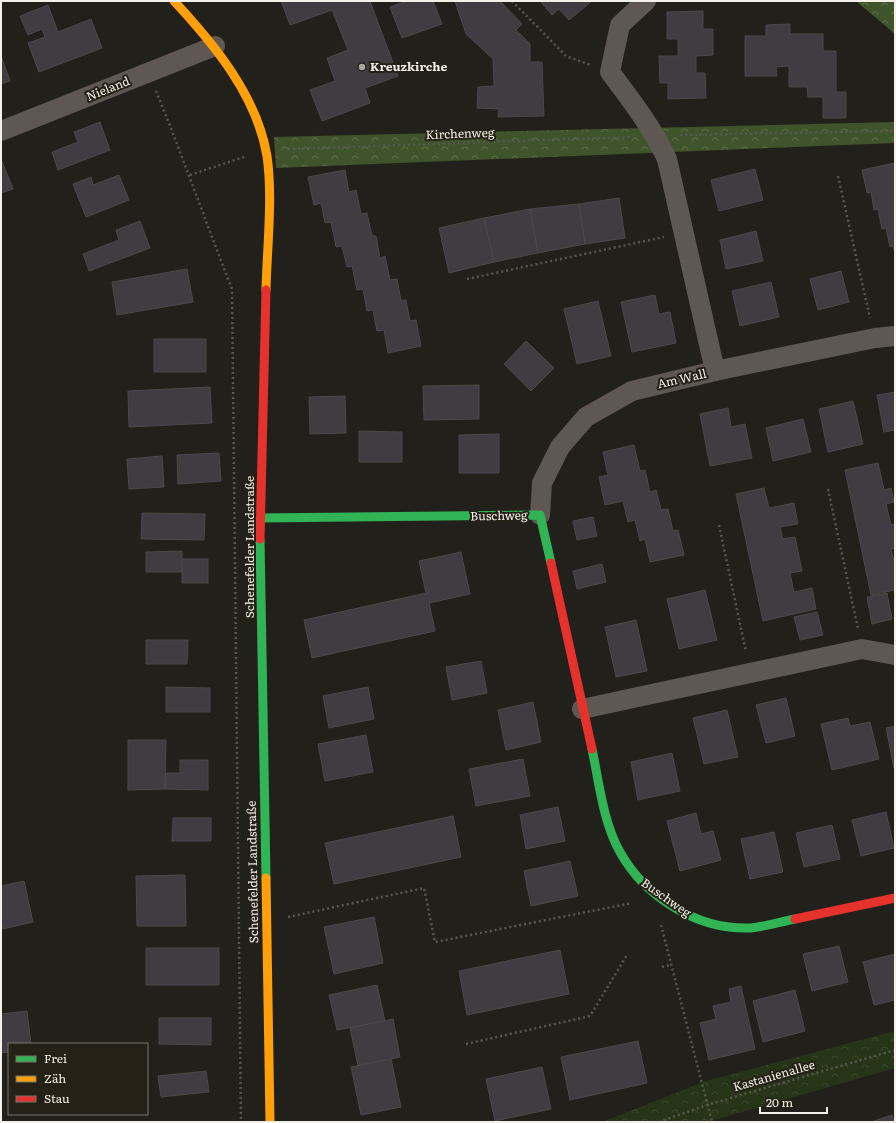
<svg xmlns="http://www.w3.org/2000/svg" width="896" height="1123" font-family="Literata,serif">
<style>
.forest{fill:url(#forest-crowns)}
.park{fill:url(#park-crowns)}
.building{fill:#403c42;stroke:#4b4949}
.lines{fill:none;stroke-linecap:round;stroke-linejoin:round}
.path{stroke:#5a5651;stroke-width:2.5;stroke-dasharray:2 3;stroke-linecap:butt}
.street{stroke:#5e5752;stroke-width:20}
.fast{stroke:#30b455;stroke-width:9}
.slow{stroke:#ff9f0a;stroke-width:9}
.jam{stroke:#e5322d;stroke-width:9}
.poi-dot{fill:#aaa7a1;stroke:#252116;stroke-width:1.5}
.labels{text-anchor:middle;stroke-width:4;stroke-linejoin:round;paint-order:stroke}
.poi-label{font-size:12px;font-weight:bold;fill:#f3f0e9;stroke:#252116;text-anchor:start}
.street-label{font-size:12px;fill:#f3f0e9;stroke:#252116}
</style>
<defs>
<pattern id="forest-crowns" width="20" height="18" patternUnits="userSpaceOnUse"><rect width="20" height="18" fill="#3f542a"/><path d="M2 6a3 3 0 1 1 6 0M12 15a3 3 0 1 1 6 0" fill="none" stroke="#5b6d49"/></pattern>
<pattern id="park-crowns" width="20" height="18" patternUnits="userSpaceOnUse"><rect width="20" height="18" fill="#263418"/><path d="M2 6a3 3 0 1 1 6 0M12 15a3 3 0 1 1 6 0" fill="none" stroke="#3b482e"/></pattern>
</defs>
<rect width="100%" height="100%" fill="#22201a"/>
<g class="forest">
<polygon points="856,1 895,1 895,34"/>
<polygon points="895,122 895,143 276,168 274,137"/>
</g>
<polygon class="park" points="895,1031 895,1068 707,1122 602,1122 706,1081"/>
<g class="building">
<polygon points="281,1 370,1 398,76 365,88 370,103 322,121 310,90 335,81 327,58 348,50 332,10 290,25"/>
<polygon points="407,1 433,1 442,24 402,38 390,7"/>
<polygon points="455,1 500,1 522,24 516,30 530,44 530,62 542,62 544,116 498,117 499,109 477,108 478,87 494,86 493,59 466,34"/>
<polygon points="540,1 592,1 569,20 559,9 552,15"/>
<polygon points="48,5 58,32 91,19 102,48 39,72 28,43 45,37 42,29 28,35 20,16"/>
<polygon points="703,11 703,29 713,29 713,55 696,56 696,73 705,73 706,98 668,99 668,83 660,83 659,56 678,56 678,39 667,39 667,12"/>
<polygon points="790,24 790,34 823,34 823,51 836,51 836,92 846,92 846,118 823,118 823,97 808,97 807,87 789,87 789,66 776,67 777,76 745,76 745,36 766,36 766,25"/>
<polygon points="1,56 10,81 1,84"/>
<polygon points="100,122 110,150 58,170 52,152 78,142 74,132"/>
<polygon points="1,159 13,189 1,193"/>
<polygon points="895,163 895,254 893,246 890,247 886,228 882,229 878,209 874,210 871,192 867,193 862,170"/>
<polygon points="755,169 763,200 719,211 711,180"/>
<polygon points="345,170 349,192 356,190 361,214 367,213 372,236 376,236 380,258 385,256 390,280 397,279 401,301 406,300 410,321 416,320 421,346 388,353 384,330 377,331 373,310 367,311 363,289 357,290 352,266 347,267 342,246 336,247 331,222 325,223 321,203 314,205 308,177"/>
<polygon points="119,175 129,200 86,217 73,184 91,177 93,185"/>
<polygon points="619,198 625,238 585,244 579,204"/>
<polygon points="579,204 585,244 538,253 530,209"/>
<polygon points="530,209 538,253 494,262 484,218"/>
<polygon points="484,218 494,262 449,273 439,228"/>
<polygon points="140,221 150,248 89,271 83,254 119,240 116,230"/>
<polygon points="756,231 763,261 726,269 720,240"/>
<polygon points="187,269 193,302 117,315 112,282"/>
<polygon points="841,271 849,302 818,310 810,279"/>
<polygon points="771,282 779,317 740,326 732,291"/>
<polygon points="655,295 659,314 670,312 676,343 632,352 621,302"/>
<polygon points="598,301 611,356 577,364 564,309"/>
<rect x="154" y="339" width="52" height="33"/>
<polygon points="526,341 554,368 531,391 504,364"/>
<polygon points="479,385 479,419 424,420 423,386"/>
<polygon points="210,387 212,423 129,427 128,391"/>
<polygon points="895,392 895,430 884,432 877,395"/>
<polygon points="345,396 346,433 310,434 309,397"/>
<polygon points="853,401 863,444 828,452 819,409"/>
<polygon points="728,408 731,427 745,424 752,458 710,466 700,414"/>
<polygon points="803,419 811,452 773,461 766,428"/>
<polygon points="359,431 402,432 402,462 359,462"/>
<polygon points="499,434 499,473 459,473 459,435"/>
<polygon points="634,445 640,471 645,470 650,492 656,490 661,510 668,509 673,531 678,530 684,555 650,562 645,539 640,541 635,520 628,522 623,501 605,505 599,477 608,475 603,452"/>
<polygon points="219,453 221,481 178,484 177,455"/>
<polygon points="162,456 164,487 129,489 127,459"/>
<polygon points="878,463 884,490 891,488 894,502 886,504 891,525 895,524 895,548 891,549 895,566 895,590 871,595 845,470"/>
<polygon points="764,488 769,508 794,503 798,524 780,527 783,539 795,537 802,571 790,573 794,592 812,588 816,609 763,621 736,494"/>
<polygon points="142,513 205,514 204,540 141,539"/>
<polygon points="593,517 597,536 577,540 573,521"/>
<polygon points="182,551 182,572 146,572 146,552"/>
<polygon points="461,552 470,594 429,603 435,631 312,658 304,620 426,593 419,561"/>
<rect x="182" y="559" width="26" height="24"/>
<polygon points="602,564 606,582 577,589 573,571"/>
<polygon points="705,590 717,640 679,649 667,599"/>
<polygon points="887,593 892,619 872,624 867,597"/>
<polygon points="817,612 823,635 800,640 794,617"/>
<polygon points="636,620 647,671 616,677 605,627"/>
<polygon points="146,640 188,640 187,664 146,664"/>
<polygon points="481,661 487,693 452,700 446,667"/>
<polygon points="166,687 210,688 210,712 166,712"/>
<polygon points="368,687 374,719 329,728 323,696"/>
<polygon points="786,698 795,736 766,743 756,705"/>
<polygon points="533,702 541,742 506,750 498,710"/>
<polygon points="727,710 738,757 704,764 693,718"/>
<polygon points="848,718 850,726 870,722 879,759 832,770 821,724"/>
<polygon points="895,726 895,768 894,768 886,728"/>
<polygon points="366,735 373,772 325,781 318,744"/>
<polygon points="128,740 166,740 165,789 128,790"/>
<polygon points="672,753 680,791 638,800 631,762"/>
<polygon points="523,759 530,796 476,806 469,769"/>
<polygon points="180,760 208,760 208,790 165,789 166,773 180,773"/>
<polygon points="558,807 565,841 526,849 520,815"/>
<polygon points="886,812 894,848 861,856 852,820"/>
<polygon points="696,813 701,834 713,831 721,860 680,871 667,821"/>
<polygon points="453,816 461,857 334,884 325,843"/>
<polygon points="173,818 211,818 211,841 172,841"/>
<polygon points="832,825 840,859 804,867 796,833"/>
<polygon points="774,832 783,872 750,879 741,839"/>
<polygon points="570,861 578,896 531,906 524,871"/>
<polygon points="185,875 186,926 137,926 136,876"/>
<polygon points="24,881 33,922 3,929 1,920 1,886"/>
<polygon points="374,917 383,963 334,974 324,927"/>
<polygon points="839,946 848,982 812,991 803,954"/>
<rect x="146" y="948" width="73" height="37"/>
<polygon points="560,950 569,994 467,1015 459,971"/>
<polygon points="895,954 895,1000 874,1005 863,962"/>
<polygon points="377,985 385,1021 337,1030 329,995"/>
<polygon points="741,986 755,1049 709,1060 700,1023 716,1019 713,1006 731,1002 729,989"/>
<polygon points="795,990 805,1031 763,1042 753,1001"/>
<polygon points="27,1011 31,1044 9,1044 9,1052 1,1053 1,1014"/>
<polygon points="159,1018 211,1018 211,1045 159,1044"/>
<polygon points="393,1019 400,1057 358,1066 350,1028"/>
<polygon points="638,1041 647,1083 570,1100 561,1057"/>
<polygon points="391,1059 401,1107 361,1115 351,1067"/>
<polygon points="542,1067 551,1109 495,1121 486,1079"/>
<polygon points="206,1071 209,1092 161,1097 158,1076"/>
<polygon points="892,1115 894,1122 871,1122"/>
</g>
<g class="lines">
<g class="path">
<polyline points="512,1 566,56 591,65"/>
<path d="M156,91C183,157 206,223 232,289L241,1122"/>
<polyline points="680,135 895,131"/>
<polyline points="288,149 631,137"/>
<polyline points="190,175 244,157"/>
<polyline points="838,176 870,318"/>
<polyline points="467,279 664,237"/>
<polyline points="828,489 858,629"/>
<polyline points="719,525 746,652"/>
<polyline points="288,917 424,888 435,942 632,903"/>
<polyline points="661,925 712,1122"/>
<polyline points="662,967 671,965"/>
<polyline points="466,1044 590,1016 627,955"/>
<polyline points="659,1122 707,1105 895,1050"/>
</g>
<g class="street">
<path d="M646,1L620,25L610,72C631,100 652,127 667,159L715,371"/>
<polyline points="1,131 215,46"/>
<polyline points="540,515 542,483 560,447 586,417 632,391 715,371 875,338 895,336"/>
<polyline points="582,709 862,649 895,655"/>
</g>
<g class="fast">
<polyline points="260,518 540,515 551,563"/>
<polyline points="260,539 266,878"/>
<path d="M592,749C599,782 603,822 620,852C645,897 697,930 750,928C764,927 780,922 795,919"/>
</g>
<g class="slow">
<path d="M174,1C214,44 257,96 267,156C273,197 267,248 266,290"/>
<polyline points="266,878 270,1122"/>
</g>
<g class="jam">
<polyline points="260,539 266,290"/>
<polyline points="551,563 592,749"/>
<polyline points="795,919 895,898"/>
</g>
</g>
<circle class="poi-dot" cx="362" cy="67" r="4"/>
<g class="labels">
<g class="poi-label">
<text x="370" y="71">Kreuzkirche</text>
</g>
<g class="street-label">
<text transform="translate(108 89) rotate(-22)" y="4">Nieland</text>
<text transform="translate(460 134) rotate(-2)" y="4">Kirchenweg</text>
<text transform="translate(682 379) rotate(-13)" y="4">Am Wall</text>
<text transform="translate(499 516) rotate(-1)" y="4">Buschweg</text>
<text transform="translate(250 547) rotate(-90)" y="4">Schenefelder Landstraße</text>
<text transform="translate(253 872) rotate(-91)" y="4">Schenefelder Landstraße</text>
<text transform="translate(666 898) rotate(35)" y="4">Buschweg</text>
<text transform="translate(774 1076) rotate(-16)" y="4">Kastanienallee</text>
</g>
</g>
<rect width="896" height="1123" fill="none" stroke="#f3f0e9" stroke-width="4"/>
<rect x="8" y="1043" width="140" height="72" fill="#252116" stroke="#77746a"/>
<rect x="16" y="1056" width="20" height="6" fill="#30b455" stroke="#77746a"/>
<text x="44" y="1063" font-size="12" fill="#f3f0e9">Frei</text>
<rect x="16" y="1076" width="20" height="6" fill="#ff9f0a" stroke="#77746a"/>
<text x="44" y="1083" font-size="12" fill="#f3f0e9">Zäh</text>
<rect x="16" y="1096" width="20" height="6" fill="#e5322d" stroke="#77746a"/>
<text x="44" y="1103" font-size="12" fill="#f3f0e9">Stau</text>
<path d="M760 1107v6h67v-6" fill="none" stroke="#f3f0e9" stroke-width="2"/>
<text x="766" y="1107" font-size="12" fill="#f3f0e9" stroke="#252116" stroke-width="3" paint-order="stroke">20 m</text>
</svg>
